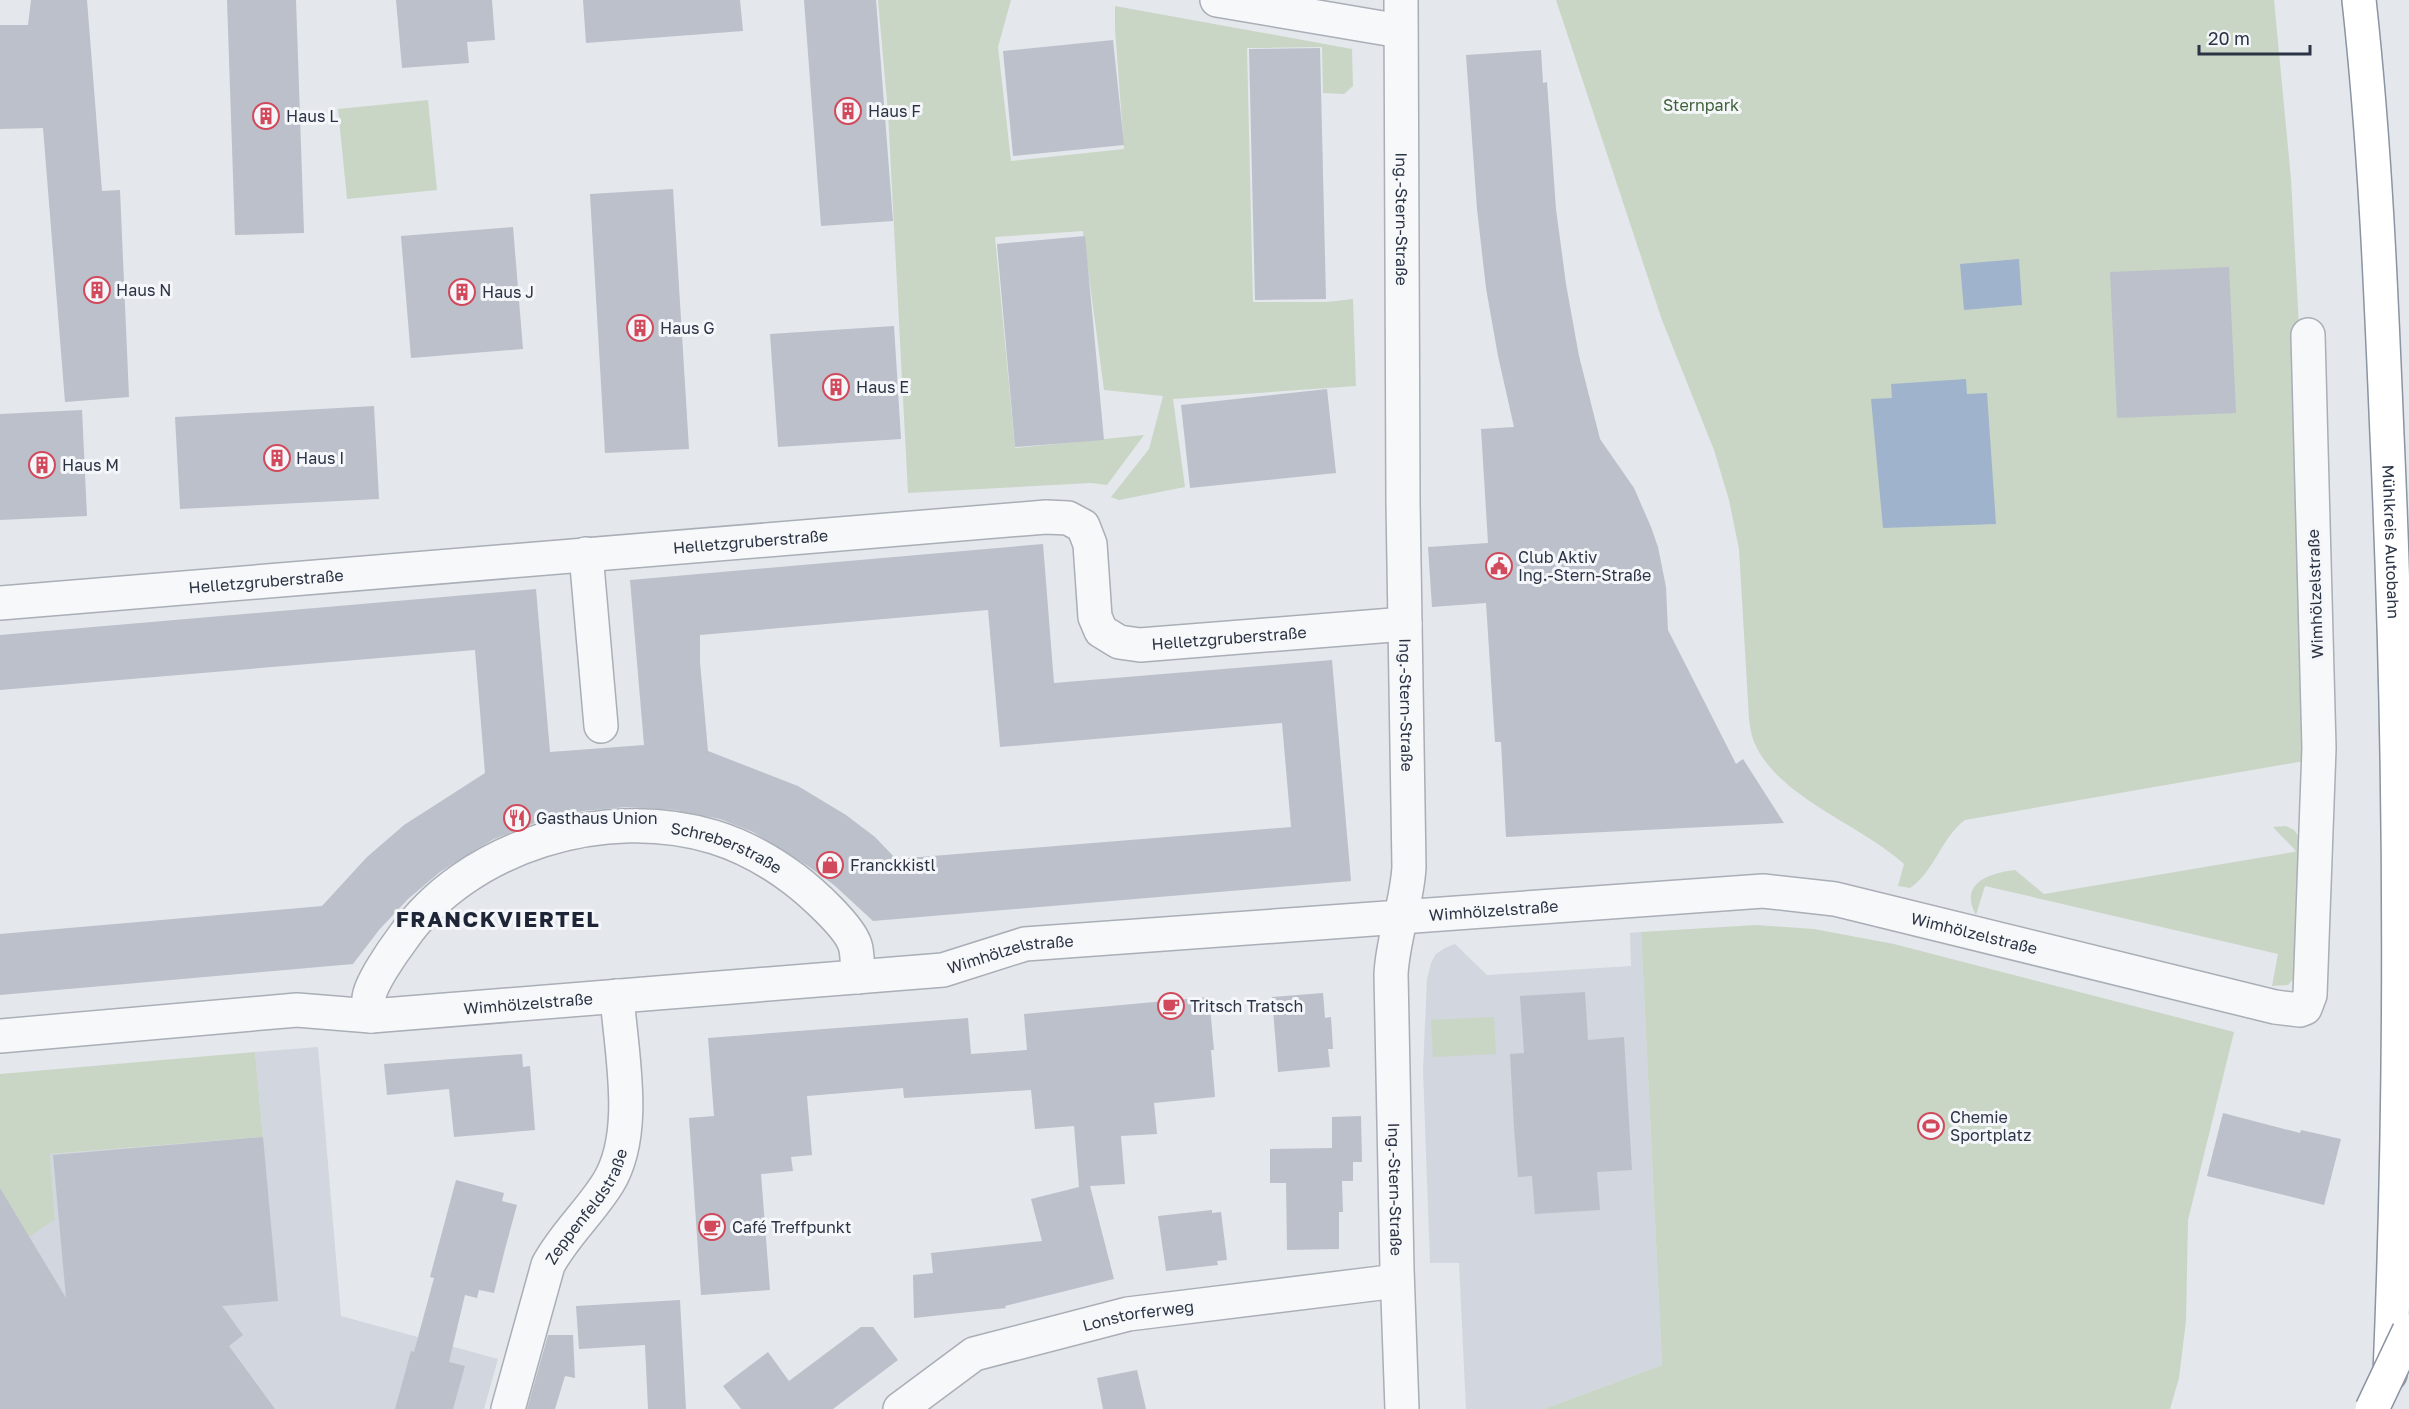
<svg xmlns="http://www.w3.org/2000/svg" width="2409" height="1409" font-family="'Golos Text',sans-serif">
<style>
.built{fill:#d2d6de}
.green{fill:#c9d6c5}
.water{fill:#9fb4cc}
.building{fill:#bbc0ca;fill-rule:evenodd}
.lines{fill:none;stroke-linecap:round;stroke-linejoin:round}
.minor-casing{stroke:#a9aeb7;stroke-width:36}
.highway-casing{stroke:#8b94a3;stroke-width:36}
.minor{stroke:#f7f8fa;stroke-width:33}
.highway{stroke:#fff;stroke-width:33}
.highway-bridge-casing{stroke:#8b94a3;stroke-width:36;stroke-linecap:butt}
.highway-bridge{stroke:#fff;stroke-width:33}
.labels{text-anchor:middle;stroke-width:6;stroke-linejoin:round;paint-order:stroke}
.park-label{font-size:16px;fill:#3f6138;stroke:#f4f6f9}
.poi-label{font-size:16px;fill:#2b3445;stroke:#f4f6f9;text-anchor:start}
.street-label{font-size:16px;fill:#2b3445;stroke:#f4f6f9}
.district-label{font-size:22px;font-weight:bold;letter-spacing:1.5px;fill:#1d2536;stroke:#f4f6f9}
</style>
<rect width="100%" height="100%" fill="#e4e7ec"/>
<g class="built">
<polygon points="1641,932 1662,1365 1544,1409 1466,1409 1459,1263 1430,1263 1423,1070 1427,979 1431,963 1436,954 1445,948 1455,944 1487,975 1631,966 1630,933"/>
<polygon points="318,1047 341,1316 498,1359 484,1409 0,1409 0,1258 55,1218 50,1154 263,1137 255,1052"/>
</g>
<g class="green">
<polygon points="878,0 1011,0 998,47 1011,161 1124,149 1115,29 1115,6 1352,49 1353,86 1344,94 1323,93 1322,47 1247,48 1253,302 1327,302 1353,299 1356,386 1173,399 1185,487 1119,500 1111,497 1149,449 1163,396 1104,390 1083,231 995,237 1015,448 1144,435 1107,485 1091,483 908,493 888,113"/>
<path d="M1556,0H2274L2291,179L2302,382L2310,760L1965,820C1941,838 1935,871 1910,888L1898,886L1904,864C1860,824 1778,798 1754,742C1751,735 1750,726 1749,719L1739,549L1729,500L1714,450L1662,320Z"/>
<polygon points="428,100 437,190 347,199 338,109"/>
<path d="M2286,826L2294,830L2299,837L2297,975L2288,985L2272,986L2278,954L1985,886L1976,915C1958,883 1990,873 2015,870L2044,894L2294,852L2296,851L2273,827Z"/>
<polygon points="1756,925 1814,929 1894,944 2234,1032 2188,1220 2186,1321 2179,1378 2170,1409 1544,1409 1662,1365 1641,932"/>
<polygon points="1494,1017 1496,1054 1433,1057 1431,1020"/>
<polygon points="255,1052 263,1137 50,1154 55,1219 0,1258 0,1074"/>
</g>
<g class="water">
<polygon points="2019,259 2022,305 1964,310 1960,264"/>
<polygon points="1966,379 1967,394 1987,393 1996,524 1883,528 1871,399 1892,398 1891,384"/>
</g>
<g class="building">
<polygon points="31,0 87,0 102,191 120,190 129,397 65,402 43,128 0,129 0,25 28,25"/>
<polygon points="227,0 296,0 304,233 235,235"/>
<polygon points="396,0 492,0 495,40 467,42 469,63 402,68"/>
<polygon points="583,0 740,0 743,31 586,43"/>
<polygon points="804,0 876,0 893,221 821,226"/>
<polygon points="1113,40 1124,145 1013,156 1003,51"/>
<polygon points="1320,48 1326,299 1255,300 1249,49"/>
<polygon points="1541,50 1543,83 1547,82 1556,209 1566,284 1579,356 1600,439 1634,488 1651,527 1658,547 1666,587 1668,630 1736,764 1743,759 1784,823 1506,837 1501,742 1495,742 1486,603 1432,607 1428,547 1488,543 1481,429 1514,427 1498,356 1486,288 1477,209 1466,55"/>
<polygon points="673,189 689,449 605,453 590,194"/>
<polygon points="513,227 523,349 411,358 401,236"/>
<polygon points="1085,236 1104,440 1015,447 997,244"/>
<polygon points="2229,267 2236,413 2117,418 2110,272"/>
<polygon points="894,326 901,439 778,447 770,334"/>
<polygon points="1327,389 1336,473 1190,488 1181,405"/>
<polygon points="374,406 379,499 180,509 175,417"/>
<polygon points="82,410 87,516 0,520 0,414"/>
<path d="M1043,544L1054,683L1332,660L1351,881L873,921L834,885L808,866L753,832L720,819L676,810L627,807L583,811L537,822L494,839L475,850L440,872L408,899L379,930L353,964L0,995V934L322,906L367,857L404,825L485,773L475,650L0,690V635L536,589L550,752L644,745L630,580ZM988,610L1000,747L1282,723L1291,827L896,859L875,837L846,815L798,786L708,751L700,662V635Z"/>
<polygon points="1585,992 1588,1040 1624,1037 1632,1170 1597,1172 1600,1210 1535,1214 1532,1176 1518,1177 1514,1128 1510,1054 1524,1053 1520,996"/>
<polygon points="1323,993 1325,1018 1331,1017 1333,1049 1328,1049 1330,1067 1278,1072 1272,997"/>
<polygon points="1209,997 1214,1050 1211,1050 1215,1097 1154,1103 1157,1134 1121,1136 1125,1184 1090,1186 1114,1279 1005,1306 1006,1308 914,1318 913,1275 933,1273 931,1253 1042,1241 1031,1199 1079,1187 1074,1126 1035,1129 1031,1090 904,1098 903,1088 807,1096 812,1155 791,1157 793,1171 761,1174 770,1290 701,1295 689,1118 714,1116 708,1038 968,1018 971,1054 1027,1050 1024,1014"/>
<polygon points="522,1054 523,1067 530,1066 535,1130 454,1137 449,1089 387,1095 384,1064"/>
<polygon points="2223,1113 2300,1133 2301,1130 2341,1139 2324,1205 2207,1176"/>
<polygon points="1361,1116 1362,1162 1353,1162 1353,1181 1342,1181 1343,1212 1339,1212 1339,1249 1287,1250 1286,1183 1270,1183 1270,1149 1332,1148 1332,1117"/>
<polygon points="263,1137 278,1301 222,1306 243,1335 229,1346 275,1409 0,1409 0,1188 66,1298 53,1155"/>
<polygon points="456,1180 504,1193 502,1201 517,1205 505,1249 494,1293 479,1290 477,1298 465,1295 449,1362 465,1366 453,1409 395,1409 411,1351 414,1352 434,1278 430,1277"/>
<polygon points="1212,1210 1212,1213 1221,1212 1227,1260 1217,1261 1218,1265 1166,1271 1158,1216"/>
<polygon points="680,1300 686,1409 648,1409 645,1345 579,1349 576,1306"/>
<polygon points="861,1327 873,1327 898,1360 833,1409 741,1409 723,1386 768,1352 789,1381"/>
<polygon points="548,1335 573,1335 575,1378 565,1376 555,1409 527,1409"/>
<polygon points="1137,1370 1146,1409 1103,1409 1097,1378"/>
</g>
<g class="lines">
<defs>
<g id="minor">
<polyline points="1217,0 1400,31"/>
<path id="s1" d="M1401,0L1403,502L1409,867C1407,903 1393,937 1391,974L1397,1269L1402,1409"/>
<polyline points="586,554 601,726"/>
<path id="s2" d="M0,603L1046,517L1068,518L1083,526L1090,544L1095,617L1101,631L1119,642L1140,645L1405,624"/>
<path id="s3" d="M371,1016C371,1010 369,1004 369,998C370,984 393,951 402,939C467,845 606,804 714,837C743,846 770,861 794,879C811,892 849,926 855,945C858,954 857,967 858,977"/>
<path id="s4" d="M0,1036L297,1010L371,1016L943,970L1025,944L1763,891L1835,899L2275,1007L2300,1010L2305,1008L2310,995L2319,748L2308,335"/>
<path id="s5" d="M508,1409L548,1265C564,1235 590,1212 608,1183C639,1133 621,1052 617,996"/>
<path id="s6" d="M900,1409L974,1354L1128,1314L1397,1281"/>
</g>
<g id="highway">
<path id="s7" d="M2359,0C2375,144 2381,290 2387,435C2401,747 2403,1061 2390,1374"/>
</g>
</defs>
<use href="#minor" class="minor-casing"/>
<use href="#highway" class="highway-casing"/>
<use href="#minor" class="minor"/>
<use href="#highway" class="highway"/>
<defs>
<polyline id="highway-bridge" points="2372,1409 2409,1331"/>
</defs>
<use href="#highway-bridge" class="highway-bridge-casing"/>
<use href="#highway-bridge" class="highway-bridge"/>
</g>
<defs>
<symbol id="building-ring" viewBox="-11 -11 22 22"><circle r="9.5" fill="#f4f6f9" stroke="#d1495b" stroke-width="1.5"/><path d="M-4-6H4V6H1V3H-1V6H-4ZM-2.5-4.3h1.7v1.8h-1.7ZM.8-4.3h1.7v1.8H.8ZM-2.5-1h1.7V.8h-1.7ZM.8-1h1.7V.8H.8Z" fill="#d1495b"/></symbol>
<symbol id="civic-ring" viewBox="-11 -11 22 22"><circle r="9.5" fill="#f4f6f9" stroke="#d1495b" stroke-width="1.5"/><path d="M-.6-6.5H3V-4.5H.6V-3L4-1V1h2V6H-6V1h2V-1L-.6-3ZM-1.2 2.5V6h2.4V2.5Z" fill="#d1495b"/></symbol>
<symbol id="restaurant-ring" viewBox="-11 -11 22 22"><circle r="9.5" fill="#f4f6f9" stroke="#d1495b" stroke-width="1.5"/><path d="M-5-6h1v4h1v-4h1v4h1v-4h1v5L-1.5 .5V6h-2V.5L-5-1ZM5-6V6H3V1.5H1.5Q1.5-4 5-6Z" fill="#d1495b"/></symbol>
<symbol id="shop-ring" viewBox="-11 -11 22 22"><circle r="9.5" fill="#f4f6f9" stroke="#d1495b" stroke-width="1.5"/><path d="M-5-2.5h2.3a2.7 3.5 0 0 1 5.4 0H5L5.5 6h-11ZM-1.5-2.5h3a1.5 2.3 0 0 0-3 0Z" fill="#d1495b"/></symbol>
<symbol id="cafe-ring" viewBox="-11 -11 22 22"><circle r="9.5" fill="#f4f6f9" stroke="#d1495b" stroke-width="1.5"/><path d="M-5.5-4.5H6V0H3Q3 3.5 0 3.5H-2.5Q-5.5 3.5-5.5 0ZM3-3.2v2h1.7v-2ZM-6 4.5H4V6H-6Z" fill="#d1495b"/></symbol>
<symbol id="stadium-ring" viewBox="-11 -11 22 22"><circle r="9.5" fill="#f4f6f9" stroke="#d1495b" stroke-width="1.5"/><path d="M0-5a6.5 5 0 1 0 0 10a6.5 5 0 1 0 0-10ZM-3.5-1.8h7v3.6h-7Z" fill="#d1495b"/></symbol>
</defs>
<g fill-rule="evenodd">
<use href="#building-ring" x="833" y="96" width="30" height="30"/>
<use href="#building-ring" x="251" y="101" width="30" height="30"/>
<use href="#building-ring" x="82" y="275" width="30" height="30"/>
<use href="#building-ring" x="447" y="277" width="30" height="30"/>
<use href="#building-ring" x="625" y="313" width="30" height="30"/>
<use href="#building-ring" x="821" y="372" width="30" height="30"/>
<use href="#building-ring" x="262" y="443" width="30" height="30"/>
<use href="#building-ring" x="27" y="450" width="30" height="30"/>
<use href="#civic-ring" x="1484" y="551" width="30" height="30"/>
<use href="#restaurant-ring" x="502" y="803" width="30" height="30"/>
<use href="#shop-ring" x="815" y="850" width="30" height="30"/>
<use href="#cafe-ring" x="1156" y="991" width="30" height="30"/>
<use href="#stadium-ring" x="1916" y="1111" width="30" height="30"/>
<use href="#cafe-ring" x="697" y="1212" width="30" height="30"/>
</g>
<g class="labels">
<g class="park-label">
<text x="1701" y="111">Sternpark</text>
</g>
<g class="poi-label">
<text x="868" y="117">Haus F</text>
<text x="286" y="122">Haus L</text>
<text x="116" y="296">Haus N</text>
<text x="482" y="298">Haus J</text>
<text x="660" y="334">Haus G</text>
<text x="856" y="393">Haus E</text>
<text x="296" y="464">Haus I</text>
<text x="62" y="471">Haus M</text>
<text x="1518" y="563">Club Aktiv<tspan x="1518" dy="18">Ing.-Stern-Straße</tspan></text>
<text x="536" y="824">Gasthaus Union</text>
<text x="850" y="871">Franckkistl</text>
<text x="1190" y="1012">Tritsch Tratsch</text>
<text x="1950" y="1123">Chemie<tspan x="1950" dy="18">Sportplatz</tspan></text>
<text x="732" y="1233">Café Treffpunkt</text>
</g>
<g class="street-label">
<text dy="6" stroke="none"><textPath href="#s1" startOffset="219">Ing.-Stern-Straße</textPath></text>
<text dy="6" stroke="none"><textPath href="#s2" startOffset="753">Helletzgruberstraße</textPath></text>
<text dy="6" stroke="none"><textPath href="#s7" startOffset="543">Mühlkreis Autobahn</textPath></text>
<text dy="6" stroke="none"><textPath href="#s2" startOffset="267">Helletzgruberstraße</textPath></text>
<text transform="translate(2315 594) rotate(-92)" y="6">Wimhölzelstraße</text>
<text dy="6" stroke="none"><textPath href="#s2" startOffset="1328">Helletzgruberstraße</textPath></text>
<text dy="6" stroke="none"><textPath href="#s1" startOffset="705">Ing.-Stern-Straße</textPath></text>
<text dy="6" stroke="none"><textPath href="#s3" startOffset="450">Schreberstraße</textPath></text>
<text dy="6" stroke="none"><textPath href="#s4" startOffset="1502">Wimhölzelstraße</textPath></text>
<text dy="6" stroke="none"><textPath href="#s4" startOffset="1988">Wimhölzelstraße</textPath></text>
<text dy="6" stroke="none"><textPath href="#s4" startOffset="1016">Wimhölzelstraße</textPath></text>
<text dy="6" stroke="none"><textPath href="#s4" startOffset="530">Wimhölzelstraße</textPath></text>
<text dy="6" stroke="none"><textPath href="#s1" startOffset="1191">Ing.-Stern-Straße</textPath></text>
<text dy="6" stroke="none"><textPath href="#s5" startOffset="220">Zeppenfeldstraße</textPath></text>
<text dy="6" stroke="none"><textPath href="#s6" startOffset="261">Lonstorferweg</textPath></text>
</g>
<g class="district-label">
<text x="498" y="927">FRANCKVIERTEL</text>
</g>
</g>
<path d="M2199 45v9h111v-9" fill="none" stroke="#2b3445" stroke-width="3"/>
<text x="2208" y="45" font-size="18" fill="#2b3445" stroke="#f4f6f9" stroke-width="4.5" paint-order="stroke">20 m</text>
</svg>
